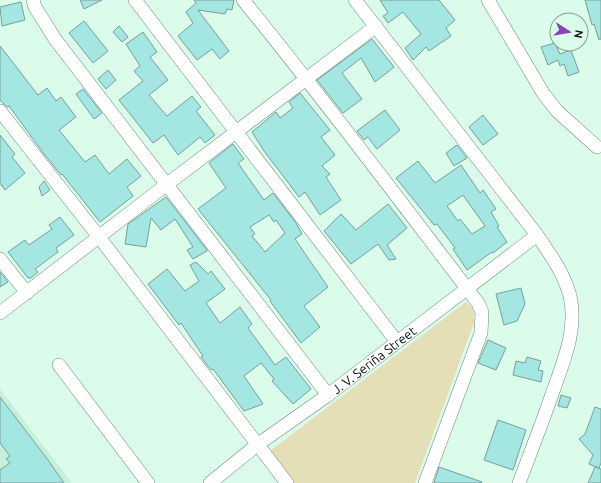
<svg xmlns="http://www.w3.org/2000/svg" width="601" height="483" font-family="Ubuntu,sans-serif">
<style>
.built{fill:#c7f0da}
.green{fill:#e4dfb6}
.building{fill:#a3e6e2;stroke:#799e9c;fill-rule:evenodd}
.lines{fill:none;stroke-linecap:round;stroke-linejoin:round}
.minor-casing{stroke:#6d8a7b;stroke-width:14}
.minor{stroke:#fff;stroke-width:13}
.labels{text-anchor:middle;stroke-width:3;stroke-linejoin:round;paint-order:stroke}
.street-label{font-size:13px;fill:#07130d;stroke:#dbfcea}
</style>
<rect width="100%" height="100%" fill="#dbfcea"/>
<polygon class="built" points="0,389 72,483 0,483"/>
<polygon class="green" points="466,302 474,310 474,323 415,483 294,483 270,451"/>
<g class="building">
<polygon points="80,0 102,0 84,9"/>
<polygon points="194,0 234,0 232,10 227,9 225,14 198,10 229,51 220,59 212,49 197,60 178,36 193,23 186,12 196,3"/>
<polygon points="380,0 439,0 455,20 446,28 451,36 429,51 426,47 413,60 405,48 421,34 403,12 388,23 383,16 388,13"/>
<polygon points="585,0 601,0 601,39 599,40 594,24 592,25"/>
<polygon points="21,2 25,20 2,26 0,7"/>
<polygon points="84,21 108,51 93,63 69,33"/>
<polygon points="119,26 128,37 122,42 113,32"/>
<polygon points="143,32 157,52 150,57 168,80 149,95 167,116 192,96 201,107 196,111 215,135 205,143 200,137 178,155 164,135 153,143 119,100 143,81 134,71 140,66 126,44"/>
<polygon points="372,39 394,67 375,82 361,58 342,73 362,99 343,113 317,80"/>
<polygon points="555,43 560,54 571,50 579,72 568,76 564,64 560,66 558,60 548,65 541,47"/>
<polygon points="0,46 38,95 47,88 56,101 61,97 76,117 59,130 85,162 95,155 109,174 127,159 141,176 127,187 133,196 100,222 62,174 61,175 44,154 9,106 7,107 0,100"/>
<polygon points="108,70 116,80 106,89 98,79"/>
<polygon points="83,89 102,113 94,119 76,94"/>
<polygon points="300,93 330,130 321,137 335,155 322,166 330,174 326,177 341,200 320,215 305,192 299,197 264,151 252,132 276,112 280,118 293,108 289,102"/>
<polygon points="385,110 400,130 377,149 368,137 364,140 357,131"/>
<polygon points="483,115 498,134 483,145 469,127"/>
<polygon points="0,135 15,154 12,157 25,173 5,190 0,183"/>
<path d="M233,144L244,159L238,163L264,200L273,193L296,223L302,234L295,239L328,287L304,306L320,327L301,343L270,301L271,300L198,209L226,188L209,163ZM269,215L274,222L276,220L285,233L265,252L252,236L255,234L250,227Z"/>
<polygon points="457,145 467,158 454,166 446,153"/>
<path d="M418,161L435,183L461,165L480,193L483,190L496,209L491,212L499,226L497,227L507,242L493,253L492,252L467,270L453,249L455,248L437,224L434,225L396,178ZM463,195L485,226L472,234L460,219L458,221L447,206Z"/>
<polygon points="44,181 50,190 42,196 39,187"/>
<polygon points="166,197 207,250 207,251 193,259 187,250 193,247 175,219 161,230 151,218 146,247 125,244 128,224"/>
<polygon points="388,204 407,228 387,245 396,259 389,260 378,244 351,264 324,231 341,214 356,230"/>
<polygon points="60,217 74,235 56,248 58,252 35,269 38,272 31,278 28,278 8,252 25,240 29,245 52,229 49,225"/>
<polygon points="196,262 208,274 211,271 225,289 206,303 220,323 240,307 252,324 248,328 275,365 286,357 311,389 293,404 272,381 274,379 261,363 244,376 263,404 244,411 213,369 211,370 201,357 203,356 181,323 179,325 148,284 167,269 185,291 199,281 190,265"/>
<polygon points="0,272 8,282 0,287"/>
<polygon points="521,288 525,304 517,321 504,325 496,294"/>
<polygon points="488,340 506,348 496,370 478,363"/>
<polygon points="527,357 541,361 538,370 543,371 541,382 513,375 516,361 525,363"/>
<polygon points="561,395 571,398 567,408 558,406"/>
<polygon points="0,397 48,460 64,483 0,483 0,470 10,463 6,459 10,456 0,443"/>
<polygon points="595,407 601,409 601,463 599,468 589,464 593,455 579,439 585,434"/>
<polygon points="498,420 526,430 513,470 484,460"/>
<polygon points="439,467 482,482 481,483 434,483"/>
<polygon points="595,467 601,469 601,483 588,483"/>
</g>
<g class="lines">
<defs>
<g id="minor">
<polyline points="33,0 35,7 55,39 328,395"/>
<polyline points="135,0 397,342"/>
<path d="M243,0C324,99 400,201 478,303L482,312L481,333L425,483"/>
<path d="M355,0L537,235C550,254 564,273 570,296C578,331 562,365 551,397C541,426 530,454 519,483"/>
<polyline points="488,0 543,93 557,111 597,147"/>
<polyline points="0,111 99,237 287,483"/>
<polyline points="0,259 27,293"/>
<polyline points="0,313 166,185 376,26"/>
<polyline points="59,365 148,483"/>
<path id="s1" d="M210,483L257,445L328,395L537,235"/>
</g>
</defs>
<use href="#minor" class="minor-casing"/>
<use href="#minor" class="minor"/>
</g>
<g class="labels">
<g class="street-label">
<text dy="5" stroke="none"><textPath href="#s1" startOffset="205">J. V. Seriña Street</textPath></text>
</g>
</g>
<g transform="translate(569 32) rotate(102)"><circle r="19" fill="#dbfcea" stroke="#869f92"/>
<path d="M0-3L7 15L0 10L-7 15Z" fill="#8e41b1"/>
<text y="-6" font-size="11" font-weight="bold" text-anchor="middle" fill="#07130d">N</text>
</g>
</svg>
